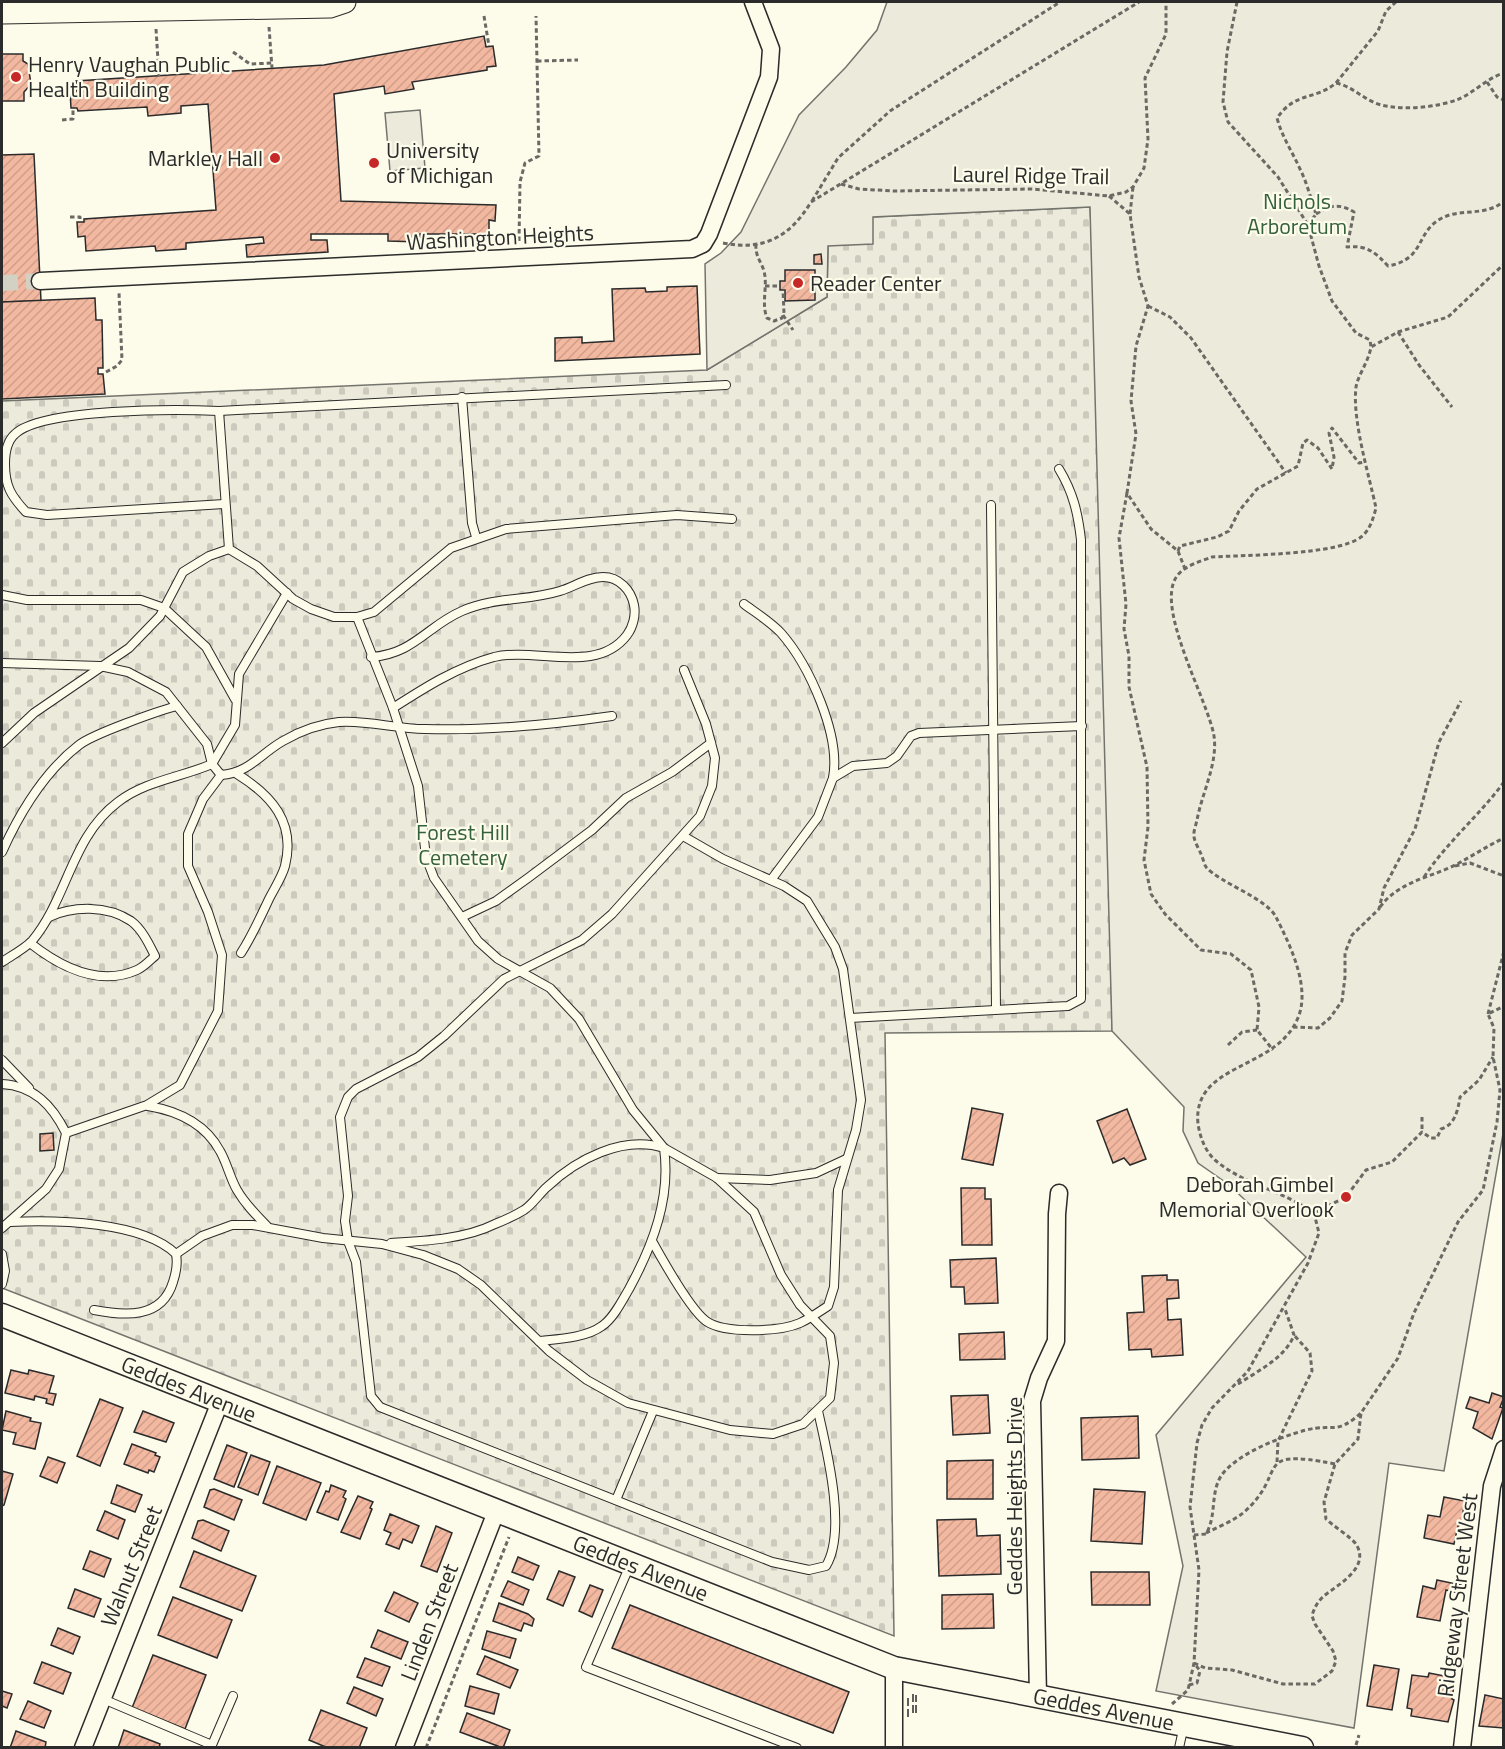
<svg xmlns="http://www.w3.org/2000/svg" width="1505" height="1749" font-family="'Titillium Web',sans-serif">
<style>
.cemetery{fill:url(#cemetery-stones);stroke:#74746e;stroke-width:1.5}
.park{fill:#ecebdb;stroke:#74746e;stroke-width:1.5}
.building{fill:url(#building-hatch);stroke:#2b2b2b;stroke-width:1.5}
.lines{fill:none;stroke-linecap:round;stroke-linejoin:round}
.minor-tunnel{stroke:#d3d1c4;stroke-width:16;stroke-dasharray:16 8;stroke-linecap:butt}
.service-casing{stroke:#2b2b2b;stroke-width:10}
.minor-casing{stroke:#2b2b2b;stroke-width:19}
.tertiary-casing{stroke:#2b2b2b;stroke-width:23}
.secondary-casing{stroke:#2b2b2b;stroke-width:25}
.path{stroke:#6a6964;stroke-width:3;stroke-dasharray:4.5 3;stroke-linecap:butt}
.service{stroke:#fdfbea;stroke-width:8}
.minor{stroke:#fdfbea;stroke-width:16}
.tertiary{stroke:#fdfbea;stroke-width:21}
.secondary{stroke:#fdfbea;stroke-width:22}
.fence{stroke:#2b2b2b;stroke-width:1.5;stroke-dasharray:8 3;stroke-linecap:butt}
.poi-dot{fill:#c62828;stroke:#fdfbea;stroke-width:2}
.labels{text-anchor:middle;stroke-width:4.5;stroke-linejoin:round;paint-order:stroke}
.poi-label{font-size:22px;fill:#2b2b2b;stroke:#fdfbea;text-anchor:start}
.street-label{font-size:22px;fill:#2b2b2b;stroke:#fdfbea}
.park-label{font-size:22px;fill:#34623c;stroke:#fdfbea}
</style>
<defs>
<pattern id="cemetery-stones" width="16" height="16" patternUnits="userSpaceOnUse" patternTransform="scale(1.5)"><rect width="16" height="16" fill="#ecebdb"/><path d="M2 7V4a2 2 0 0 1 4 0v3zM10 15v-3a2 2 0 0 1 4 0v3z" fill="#cbcabc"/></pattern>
<pattern id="building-hatch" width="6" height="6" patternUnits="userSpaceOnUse" patternTransform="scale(1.5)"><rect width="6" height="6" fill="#f2b8a0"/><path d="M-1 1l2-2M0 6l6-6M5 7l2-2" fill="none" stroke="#d09e8a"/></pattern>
</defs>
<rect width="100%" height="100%" fill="#fdfbea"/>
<polygon class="cemetery" points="1090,207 1105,478 1112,1031 885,1033 894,1636 2,1288 2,401 707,370 827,297 828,246 872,217"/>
<g class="park">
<polygon points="887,2 1503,2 1503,1134 1444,1471 1389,1463 1354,1728 1156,1691 1183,1566 1156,1435 1306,1257 1228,1184 1198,1163 1183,1131 1184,1107 1112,1031 1090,207 873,217 873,244 828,246 827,297 707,370 705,264 721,253 741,232 799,115 846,67 877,30"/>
<polygon points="420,110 425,168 390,171 385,113"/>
</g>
<g class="building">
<polygon points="484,36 486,47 493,46 496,66 487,67 487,70 412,82 414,89 385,94 384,86 334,94 341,201 496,205 495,221 489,220 489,234 420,234 420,242 388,241 388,234 311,234 311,240 327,240 328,252 247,257 246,245 264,243 263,237 186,243 186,249 156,251 155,246 86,251 85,236 78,237 77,222 84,222 84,219 216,210 208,104 181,106 181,113 148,116 147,107 78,111 77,108 71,108 70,91 77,91 76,81 324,65"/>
<polygon points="2,54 23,54 23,61 28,64 31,84 24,92 24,101 2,101"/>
<polygon points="34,154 41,301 2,302 2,155"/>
<polygon points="821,254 822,264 814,264 814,255"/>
<polygon points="785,270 815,270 815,300 785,301 785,290 780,290 780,281 785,281"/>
<polygon points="697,286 700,354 555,361 555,338 582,337 582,343 614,341 612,289 645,288 646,292 667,291 667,287"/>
<polygon points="95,298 96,320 102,320 103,368 98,368 98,374 103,374 105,394 2,399 2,302"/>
<polygon points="972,1108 1003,1114 993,1165 962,1159"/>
<polygon points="1127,1109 1146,1159 1130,1165 1124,1158 1113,1163 1097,1121"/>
<polygon points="53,1133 54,1150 40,1151 40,1134"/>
<polygon points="961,1188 985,1188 985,1199 991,1199 992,1245 962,1245"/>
<polygon points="996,1258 998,1303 965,1304 964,1287 951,1287 950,1260"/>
<polygon points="1167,1275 1167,1280 1178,1280 1179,1298 1167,1299 1168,1320 1181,1319 1183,1355 1152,1357 1151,1349 1129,1350 1127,1313 1144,1312 1142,1276"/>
<polygon points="1004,1332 1005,1359 960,1360 959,1334"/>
<polygon points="11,1370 28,1374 29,1370 54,1376 49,1393 56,1394 53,1405 46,1403 47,1399 35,1396 34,1400 5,1393"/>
<polygon points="1492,1393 1504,1397 1500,1407 1503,1408 1492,1439 1473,1428 1478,1412 1466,1408 1470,1397 1489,1403"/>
<polygon points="988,1395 990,1433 953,1435 951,1396"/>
<polygon points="100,1399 123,1408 100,1466 77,1456"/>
<polygon points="6,1411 31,1418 30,1421 41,1423 35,1449 13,1444 16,1433 2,1430"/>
<polygon points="143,1411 174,1423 166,1442 134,1432"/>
<polygon points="1138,1416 1139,1458 1082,1460 1081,1418"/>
<polygon points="132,1444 156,1453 155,1455 160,1457 154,1472 149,1470 148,1473 124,1464"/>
<polygon points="227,1445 247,1453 234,1487 214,1479"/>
<polygon points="251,1455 270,1462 258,1495 238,1487"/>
<polygon points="48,1457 65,1463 57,1483 40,1476"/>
<polygon points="993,1460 993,1499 947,1499 947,1461"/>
<polygon points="277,1466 321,1483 306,1520 263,1503"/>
<polygon points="2,1471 13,1474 4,1505 2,1506"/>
<polygon points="117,1485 142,1495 135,1512 111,1503"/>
<polygon points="331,1485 346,1491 343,1497 346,1499 338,1520 317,1512 326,1491 329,1492"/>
<polygon points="214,1489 242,1500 234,1520 204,1507 210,1490"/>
<polygon points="1094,1489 1145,1492 1142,1544 1091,1541"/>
<polygon points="358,1496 373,1502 370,1508 372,1509 360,1539 341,1532"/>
<polygon points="1444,1497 1465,1501 1463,1512 1466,1517 1465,1523 1458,1526 1454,1544 1424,1538 1428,1515 1440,1517"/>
<polygon points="105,1511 125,1520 118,1539 97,1530"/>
<polygon points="390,1514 419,1526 412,1543 403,1539 399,1549 386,1544 391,1533 384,1530"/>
<polygon points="976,1519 977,1536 1000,1535 1001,1574 939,1576 937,1520"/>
<polygon points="203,1520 229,1531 221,1551 192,1538 198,1521"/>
<polygon points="436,1526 452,1533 437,1572 421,1566"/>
<polygon points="90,1551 111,1559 104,1577 83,1569"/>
<polygon points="194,1551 256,1576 242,1611 180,1587"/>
<polygon points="518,1557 539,1566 533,1580 512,1572"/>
<polygon points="559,1571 575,1577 563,1606 547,1599"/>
<polygon points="1091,1572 1149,1572 1150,1605 1092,1605"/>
<polygon points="1437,1580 1461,1585 1459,1593 1446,1590 1440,1621 1417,1617 1423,1586 1435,1589"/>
<polygon points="508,1581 529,1590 523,1605 501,1596"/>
<polygon points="590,1585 603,1590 592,1617 579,1611"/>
<polygon points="75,1589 101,1599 94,1617 68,1608"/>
<polygon points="394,1592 418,1603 409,1622 385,1611"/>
<polygon points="993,1594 994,1628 942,1629 942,1595"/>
<polygon points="173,1597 232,1620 217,1658 158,1635"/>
<polygon points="499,1603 528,1614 534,1619 532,1626 524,1623 521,1631 493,1621"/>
<polygon points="630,1605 849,1692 833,1733 612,1648"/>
<polygon points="58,1628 80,1637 73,1654 51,1645"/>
<polygon points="378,1630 408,1642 401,1659 371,1647"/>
<polygon points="487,1631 516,1639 510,1658 482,1649"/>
<polygon points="153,1655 206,1675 185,1729 132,1708"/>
<polygon points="485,1656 518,1670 510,1688 477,1674"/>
<polygon points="365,1658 390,1667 382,1686 357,1677"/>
<polygon points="42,1662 71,1673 63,1694 34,1683"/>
<polygon points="1374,1665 1399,1669 1392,1710 1367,1706"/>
<polygon points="1429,1673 1455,1678 1452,1699 1454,1700 1448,1722 1411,1716 1412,1709 1407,1708 1412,1675 1428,1677"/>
<polygon points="470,1686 499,1694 494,1714 465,1706"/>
<polygon points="354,1687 383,1699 376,1716 347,1703"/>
<polygon points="2,1691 12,1694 7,1708 2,1706"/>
<polygon points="1485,1695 1504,1699 1504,1728 1479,1726"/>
<polygon points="28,1701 51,1711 44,1728 20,1719"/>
<polygon points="321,1710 367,1728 359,1748 328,1748 309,1740"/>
<polygon points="467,1713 510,1730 503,1748 460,1732"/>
<polygon points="124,1730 160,1744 159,1748 118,1748"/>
<polygon points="16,1731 46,1742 45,1748 10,1748"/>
</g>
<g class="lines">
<polyline class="minor-tunnel" points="2,283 40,281"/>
<defs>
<g id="service">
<polyline points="462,397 472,523 476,537"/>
<polyline points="219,411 229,549 257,566 293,599 311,609 334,617 357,617 374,612 451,548 506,529 677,515 732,519"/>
<path d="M224,504L47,515L26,512C11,496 5,486 5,464C5,454 7,441 15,434C42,408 180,409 219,411L726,385"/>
<polyline points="991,505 996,1009"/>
<polyline points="2,595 27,600 141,600 164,608 206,647 235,699"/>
<path d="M744,604C756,613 771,622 781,633C809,665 841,735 833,778"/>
<path d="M371,657C414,654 427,626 462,611C493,597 528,601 560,591C574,587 587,577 603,577C619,577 631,590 634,605C636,615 633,627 627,635C597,675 536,647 494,657C457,667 424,688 393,708"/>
<path d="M2,663L100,666L128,672L166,692L207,744L212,764L221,775C249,773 260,754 283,741C300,731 319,724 339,722C368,720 396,729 425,729C488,731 549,725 612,716"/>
<path d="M684,670L706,724L715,758L712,786L700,816L612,914L582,940L504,979L444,1036L418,1057L356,1089L348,1097L340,1117L348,1196L345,1221L348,1241L356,1262L371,1396L380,1407L772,1562L809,1570L826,1566C847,1531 827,1451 818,1411"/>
<polyline points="2,743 34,713 129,648 160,616 183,572 209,556 229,549"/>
<path d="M237,774C271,795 296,822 285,866C282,877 274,889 269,899C260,918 252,936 241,953"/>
<path d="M2,852C20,812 44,772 79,745C93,734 158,711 177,706"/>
<polyline points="771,880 818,817 833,778 853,766 887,763 897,756 911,736 919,733 1082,726"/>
<polyline points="462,917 496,901 528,878 592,830 626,798 672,772 711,743"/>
<path d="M30,943C59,966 99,987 137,970C144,967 150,960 155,956C149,944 142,929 131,921C107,905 73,906 49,917"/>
<path d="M2,962C11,956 24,949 32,941C68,898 71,837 118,802C145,781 182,777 212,764L235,725L239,674L287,593"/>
<path d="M850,1018L1068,1006L1081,999V540C1078,513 1073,492 1059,469"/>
<polyline points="2,1060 29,1088"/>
<path d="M2,1084C34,1086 52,1105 66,1133L59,1169L46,1189L2,1228"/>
<path d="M148,1106C178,1111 205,1123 220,1151C227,1163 230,1178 237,1190C245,1204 256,1215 267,1226"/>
<polyline points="66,1133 147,1105 180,1085 218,1011 222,955 208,912 188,866 188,834 203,799 221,775"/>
<polyline points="717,1178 770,1180 816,1173 846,1159"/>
<path d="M10,1222C56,1220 142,1221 176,1254C178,1264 176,1273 173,1282C162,1319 125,1316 94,1310"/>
<path d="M652,1241C662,1259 691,1310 706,1321C724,1334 779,1332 800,1323C809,1319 819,1312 828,1306L834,1287L838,1190L856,1130L861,1100L843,969L835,947L807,901L784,886L723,859L683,836"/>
<path d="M391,1243C425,1241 465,1239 495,1224C505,1220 516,1215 524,1210C533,1204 539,1194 547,1187C577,1159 623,1135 664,1148C671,1198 653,1245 629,1289C622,1301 613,1319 602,1326C586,1338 557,1339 539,1341"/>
<polyline points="2,1254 5,1271 2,1284"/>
<polyline points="176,1254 202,1236 232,1225 253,1225 323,1238 382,1244 423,1255 458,1269 481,1285 549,1351 587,1380 628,1403 730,1430 773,1434 803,1424 830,1398 834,1363 830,1336 800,1305 781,1275 754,1212 717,1178 664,1148 633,1110 579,1019 550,988 498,959 478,941 434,878 426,857 418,786 393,708 357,617"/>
<polyline points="616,1500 653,1411"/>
<polyline points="630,1565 586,1667 797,1748"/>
<polyline points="103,1699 212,1745 233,1696"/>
<polyline points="1179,1748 1184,1725"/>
</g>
<g id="minor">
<polyline points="40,281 692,249 703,244 709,234 769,77 771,49 753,2"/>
<polyline points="1038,1696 1032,1401 1039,1378 1056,1341 1057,1214 1059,1193"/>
<polyline points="83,1748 220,1402"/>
<polyline points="404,1748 496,1512"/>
<polyline points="894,1748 894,1668"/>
<polyline points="1462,1748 1492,1486 1504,1449"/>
</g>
<polyline id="tertiary" points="2,13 330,7 345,2"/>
<g id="secondary">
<path id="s1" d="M2,1315L894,1668L1302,1748"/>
</g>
</defs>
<use href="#service" class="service-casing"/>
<use href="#minor" class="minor-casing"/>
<use href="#tertiary" class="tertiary-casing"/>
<use href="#secondary" class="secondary-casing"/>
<g class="path">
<polyline points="1237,2 1227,52 1223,102 1228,122 1278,177 1308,225 1319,266 1332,301 1356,333 1370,340 1371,347"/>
<polyline points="484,16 489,46"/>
<polyline points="269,27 272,68"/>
<polyline points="156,29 159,76"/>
<polyline points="233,52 250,64 272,63"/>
<polyline points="537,61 578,60"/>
<polyline points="1487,82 1497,97 1504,100"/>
<polyline points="1336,83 1378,31 1386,11 1396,2"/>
<polyline points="62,120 73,119 73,108"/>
<polyline points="841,184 859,189 893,191 1032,189 1109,196 1126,192 1133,187 1144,168 1148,139 1145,78 1166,34 1166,2"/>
<polyline points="1109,196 1130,214 1139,277 1148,306 1136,346 1131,401 1136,434 1127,493 1151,529 1178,551 1185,569"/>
<polyline points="812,201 838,158 890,111 1060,2"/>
<polyline points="1130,214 1133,187"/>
<path d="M1316,214C1330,205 1339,203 1354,212L1347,247C1367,245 1375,252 1388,266C1426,259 1415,232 1442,218C1461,208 1486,217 1504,201"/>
<polyline points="70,217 80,217 80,222"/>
<path d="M1308,225L1316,214C1311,199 1307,183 1300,169C1292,151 1282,137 1277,118C1296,91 1314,101 1336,83C1355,87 1366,103 1386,106C1409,110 1438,107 1459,99C1475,92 1487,78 1504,73"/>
<polyline points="519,241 520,182 525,163 539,156 536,16"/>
<path d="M723,243C764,251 790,237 811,202L1139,2"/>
<path d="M756,244C755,256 761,261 764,271C768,286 761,303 767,318L774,321L782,318L784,313L783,290"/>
<polyline points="765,286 780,286"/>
<polyline points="1148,306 1170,317 1191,338 1286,473"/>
<polyline points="783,315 793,330"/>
<polyline points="1398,332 1419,365 1452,407"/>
<polyline points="106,372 117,366 122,360 119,293"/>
<polyline points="1127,493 1119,538 1126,604 1124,629 1129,656 1129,687 1147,767 1148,827 1144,860 1151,894 1165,914 1201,950 1231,954 1251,970 1259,1007 1257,1030 1273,1050"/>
<polyline points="1178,551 1180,546 1217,537 1229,531 1239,511 1257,489 1298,466 1303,443 1307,440 1318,448 1332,469 1334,457 1329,433 1332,428 1359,463 1365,462"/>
<polyline points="1455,866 1470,863 1504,876"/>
<path d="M1424,877C1447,842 1479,816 1504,782"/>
<path d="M1380,907C1397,884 1423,879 1449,868C1468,859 1485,847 1504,838"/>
<polyline points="1488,1014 1504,951"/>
<polyline points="1293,1027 1318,1028 1330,1018 1342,1001 1345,977 1345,953 1352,935 1379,909 1384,888 1415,829 1439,742 1461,701"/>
<polyline points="1228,1045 1242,1032 1257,1030"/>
<polyline points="1422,1117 1422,1132"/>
<path d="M1314,1213L1346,1197L1366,1170L1392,1162L1422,1132L1431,1138H1437L1441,1129C1455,1125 1458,1110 1460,1097L1479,1080L1493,1057"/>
<path d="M1238,1384C1258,1371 1286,1357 1294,1335L1285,1309"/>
<polyline points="1277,1462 1278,1441 1312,1371 1310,1353 1294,1335"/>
<path d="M1206,1533C1218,1527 1233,1521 1243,1513C1290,1473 1249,1447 1335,1464"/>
<path d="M1194,1535L1206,1534C1217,1515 1210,1494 1221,1476C1236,1454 1280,1437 1306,1430C1334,1423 1335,1436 1361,1413"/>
<path d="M1194,1663L1205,1668L1232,1670L1283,1684H1315L1332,1671L1336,1661L1333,1651L1315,1624L1312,1616C1314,1608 1318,1601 1324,1596C1337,1585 1371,1568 1356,1544C1351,1537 1333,1526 1326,1519L1324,1502L1335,1464L1358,1439L1361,1413L1398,1358L1414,1313L1458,1222L1483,1190L1497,1122L1500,1090L1493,1057L1494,1028L1488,1014L1504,1006"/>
<polyline points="1189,1685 1197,1683 1200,1671 1195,1664"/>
<path d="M1172,1704L1188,1690L1194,1663L1199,1570L1190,1507L1197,1443L1202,1425L1212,1408L1248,1371L1308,1263L1319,1233L1314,1213C1284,1191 1244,1185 1215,1160C1205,1151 1200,1137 1198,1124C1192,1063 1274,1071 1297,1020C1312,989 1290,945 1276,917C1266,898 1220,883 1206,867C1204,864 1203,858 1201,854C1199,849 1195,843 1194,837C1193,832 1196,825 1197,820C1202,793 1218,763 1214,736C1208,700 1154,607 1177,576C1184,566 1201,561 1212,557C1245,555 1338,555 1361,537C1370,530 1373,519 1376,508C1369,475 1352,420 1356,387C1358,375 1368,363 1371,347L1398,332L1448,317L1504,264"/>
<polyline points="1356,1745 1359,1735"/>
<polyline points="426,1748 509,1537"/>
</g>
<use href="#service" class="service"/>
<use href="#minor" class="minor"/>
<use href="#tertiary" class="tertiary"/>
<use href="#secondary" class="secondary"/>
<g class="fence">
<polyline points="913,1694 913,1713 916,1713 916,1695"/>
<polyline points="908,1698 908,1717"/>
</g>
</g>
<g class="poi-dot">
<circle cx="16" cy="77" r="6"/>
<circle cx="275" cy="158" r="6"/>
<circle cx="374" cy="163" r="6"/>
<circle cx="798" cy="283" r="6"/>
<circle cx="1346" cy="1197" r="6"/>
</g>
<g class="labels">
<g class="poi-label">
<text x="28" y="72">Henry Vaughan Public<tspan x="28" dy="25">Health Building</tspan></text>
<text x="386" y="158">University<tspan x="386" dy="25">of Michigan</tspan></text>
<text x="263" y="166" text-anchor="end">Markley Hall</text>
<text x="810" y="291">Reader Center</text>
<text x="1334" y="1192" text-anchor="end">Deborah Gimbel<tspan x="1334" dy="25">Memorial Overlook</tspan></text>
</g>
<g class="street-label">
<text transform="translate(1031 175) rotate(1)" y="8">Laurel Ridge Trail</text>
<text transform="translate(500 237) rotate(-3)" y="8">Washington Heights</text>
<text dy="8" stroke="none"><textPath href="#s1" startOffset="201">Geddes Avenue</textPath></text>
<text transform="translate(1014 1496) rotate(-90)" y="8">Geddes Heights Drive</text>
<text transform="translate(131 1566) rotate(-68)" y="8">Walnut Street</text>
<text dy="8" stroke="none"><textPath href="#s1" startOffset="687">Geddes Avenue</textPath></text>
<text transform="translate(1457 1595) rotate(-83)" y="8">Ridgeway Street West</text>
<text transform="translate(429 1622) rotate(-69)" y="8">Linden Street</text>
<text dy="8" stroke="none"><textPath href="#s1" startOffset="1173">Geddes Avenue</textPath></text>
</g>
<g class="park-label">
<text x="1297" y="209">Nichols<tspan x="1297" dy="25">Arboretum</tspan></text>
<text x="463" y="840">Forest Hill<tspan x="463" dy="25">Cemetery</tspan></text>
</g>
</g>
<rect width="1505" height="1749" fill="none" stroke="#2b2b2b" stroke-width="6"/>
</svg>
